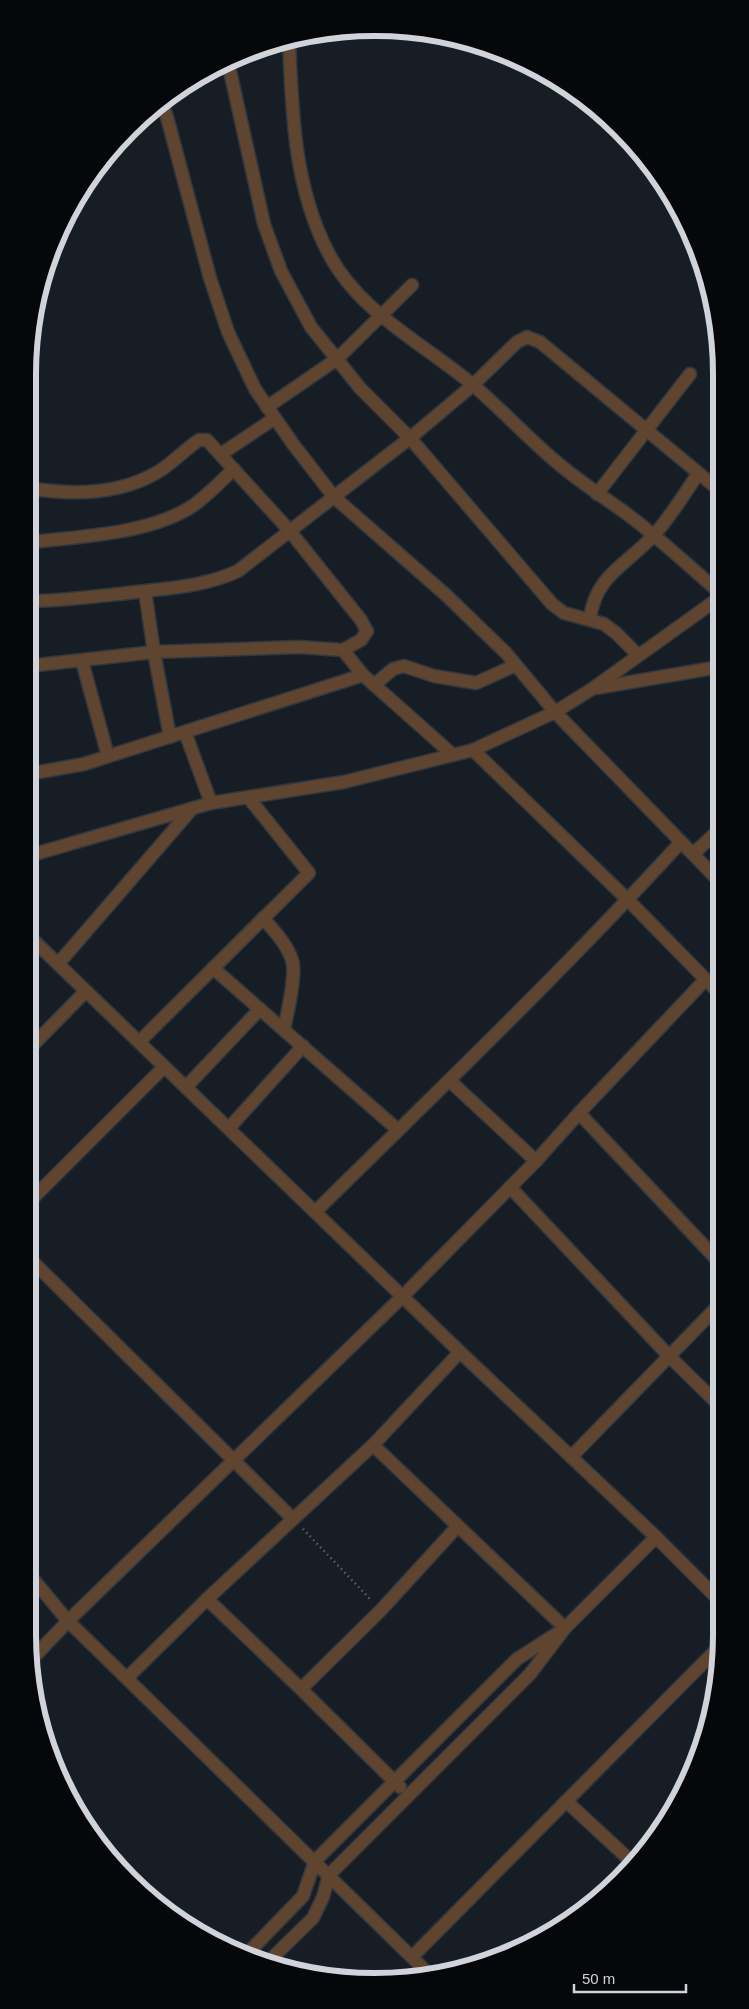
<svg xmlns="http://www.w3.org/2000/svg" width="749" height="2009" font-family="Arial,sans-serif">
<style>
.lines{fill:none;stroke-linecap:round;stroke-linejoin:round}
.minor-casing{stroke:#31373e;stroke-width:15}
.path{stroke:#747980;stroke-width:2.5;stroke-dasharray:1 4;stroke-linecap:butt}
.minor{stroke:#5f442f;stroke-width:12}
.rim{fill:none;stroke:#d0d4da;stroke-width:6}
</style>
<rect width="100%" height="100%" fill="#171d25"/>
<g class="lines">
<defs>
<g id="minor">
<path d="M289,40C292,113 294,188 329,254C359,312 424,344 473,385C501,409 526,436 554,460C577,480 602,496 627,514C659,538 689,566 719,592"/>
<polyline points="228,62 264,224 281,271 311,327 360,388 410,438 552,604 564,613 604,624 616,633 638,655"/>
<polyline points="161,102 167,117 210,278 228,332 255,389 293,444 334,497 446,595 506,653 555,712 720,882"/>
<polyline points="267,407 337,359 412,285"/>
<polyline points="221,454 275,418"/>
<path d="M28,488C70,495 118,495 156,473C171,465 184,450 199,440H207L289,530L361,620L367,631L361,640L343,650L299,647L154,652L28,666"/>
<polyline points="597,494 690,374"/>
<path d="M28,540L33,542C83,536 151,534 194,505C208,495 221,481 234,469"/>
<polyline points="145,591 154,652 170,737"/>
<path d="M28,601C64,601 99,596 136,592C170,588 206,586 238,571L410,438L473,385L517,342L527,337L540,342L719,490"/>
<path d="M590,619C595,576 626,565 653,536C670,518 684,494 698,474"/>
<polyline points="343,650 363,675 453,755"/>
<polyline points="82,661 108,756"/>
<polyline points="374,685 393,669 404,666 434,676 476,683 516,665"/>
<polyline points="596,688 719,667"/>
<polyline points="185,732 211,803"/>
<polyline points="473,750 628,900 720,994"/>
<polyline points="28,774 84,764 363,675"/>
<polyline points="693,854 720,829"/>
<polyline points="28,856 211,803 344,782 473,750 555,712 592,689 719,598"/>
<path d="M263,918C274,931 287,944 292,960C297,974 287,1014 284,1030"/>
<polyline points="28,935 460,1352 656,1537 721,1602"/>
<polyline points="58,964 190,811"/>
<polyline points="213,968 398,1130"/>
<polyline points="139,1042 309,873 248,797"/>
<polyline points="28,1050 86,991"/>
<polyline points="450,1081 536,1161"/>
<polyline points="186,1087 260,1009"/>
<polyline points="579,1113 721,1264"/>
<polyline points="229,1128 303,1046"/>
<polyline points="510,1187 670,1357 721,1407"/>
<polyline points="28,1203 164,1067"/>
<path d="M315,1212C439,1090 564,970 681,842"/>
<polyline points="28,1257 293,1519"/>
<polyline points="373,1445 565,1628"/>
<polyline points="571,1457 721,1303"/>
<polyline points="28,1573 68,1621 430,1975"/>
<polyline points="207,1599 301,1689 400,1787"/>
<polyline points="32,1659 68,1621 403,1296 536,1161 579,1113 706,979"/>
<polyline points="127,1678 207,1599 373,1445 460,1352"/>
<polyline points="301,1689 381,1610 457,1527"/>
<polyline points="566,1801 632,1862"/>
<polyline points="246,1955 303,1896 315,1861 517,1659 556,1634"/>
<polyline points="412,1957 720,1646"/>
<polyline points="266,1964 313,1918 323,1897 329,1875 530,1674 565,1628 656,1537"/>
</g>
</defs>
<use href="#minor" class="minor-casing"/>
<polyline class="path" points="303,1529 372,1601"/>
<use href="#minor" class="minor"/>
</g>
<path d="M0 0H749V2009H0ZM374 36H375A338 338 0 0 1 713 374V1635A338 338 0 0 1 375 1973H374A338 338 0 0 1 36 1635V374A338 338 0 0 1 374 36Z" fill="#05070a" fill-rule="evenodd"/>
<path class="rim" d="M374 36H375A338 338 0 0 1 713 374V1635A338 338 0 0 1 375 1973H374A338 338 0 0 1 36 1635V374A338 338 0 0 1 374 36Z"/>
<path d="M574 1984v8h112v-8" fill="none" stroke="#d0d4da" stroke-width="2.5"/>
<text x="582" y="1984" font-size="15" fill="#d0d4da" stroke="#05070a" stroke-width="4" paint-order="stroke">50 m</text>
</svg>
